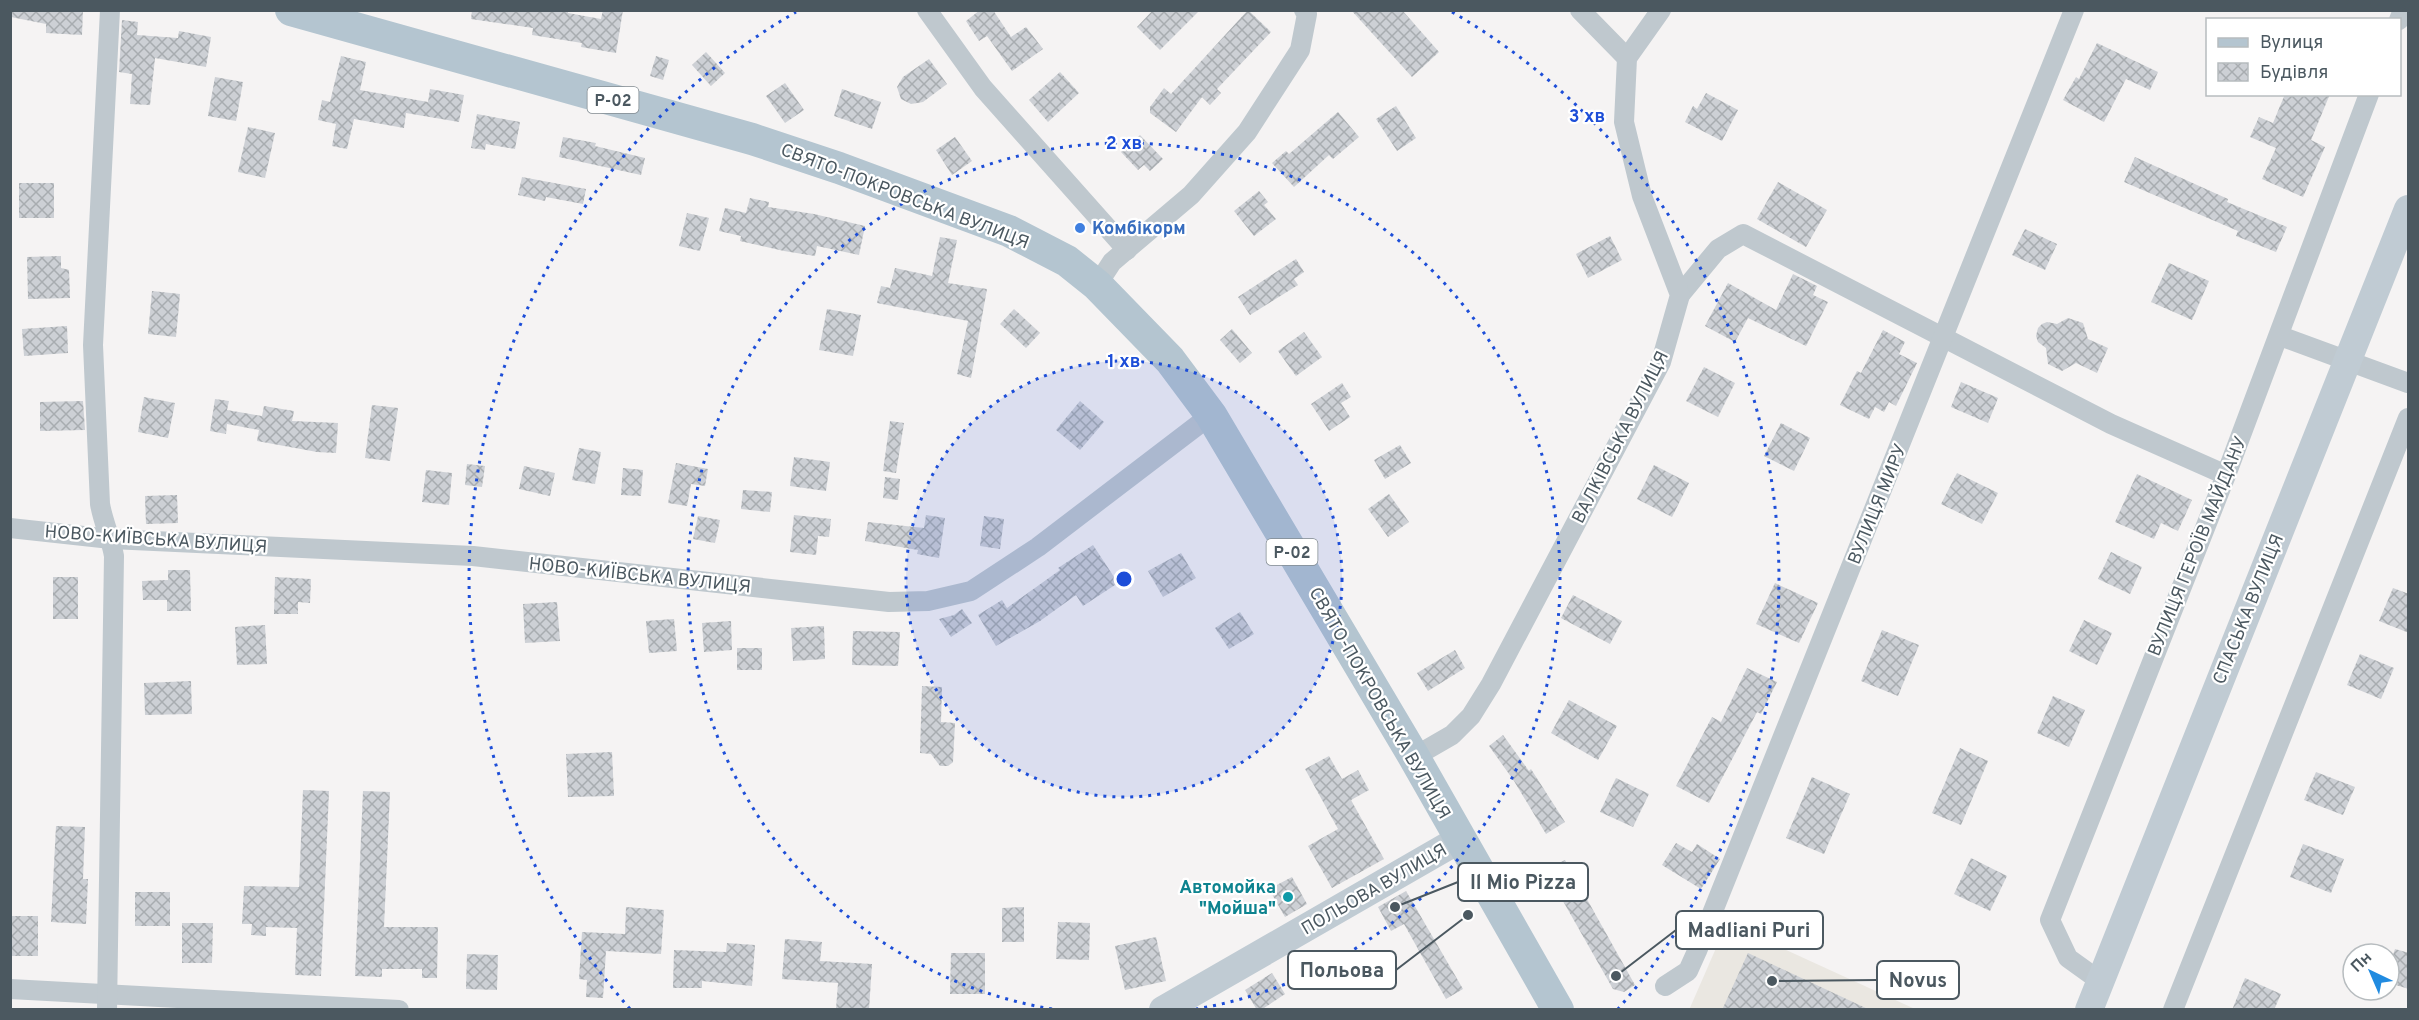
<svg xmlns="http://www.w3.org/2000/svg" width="2419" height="1020" font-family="Overpass,sans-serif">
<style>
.commercial{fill:#eae7e1}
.building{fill:url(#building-cross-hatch)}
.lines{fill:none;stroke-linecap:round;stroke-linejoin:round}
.street{stroke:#bfc8ce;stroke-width:20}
.secondary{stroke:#c0cbd3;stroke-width:28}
.primary{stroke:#b4c5d0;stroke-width:32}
.ring{fill:none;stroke:#1d4ed8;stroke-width:3;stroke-dasharray:3 6}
.shop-dot{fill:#3f7fe0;stroke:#fff;stroke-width:2}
.culture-dot{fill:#0f9aa8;stroke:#fff;stroke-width:2}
.labels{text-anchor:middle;stroke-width:4.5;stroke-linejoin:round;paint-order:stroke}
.shield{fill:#fff;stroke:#818a90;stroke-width:1.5}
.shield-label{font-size:16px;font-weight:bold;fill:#4b5860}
.street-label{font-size:18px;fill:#4b5860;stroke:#fff}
.shop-label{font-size:18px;font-weight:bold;fill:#366cbe;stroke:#fff;text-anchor:start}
.culture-label{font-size:18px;font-weight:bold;fill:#0d838f;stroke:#fff;text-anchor:end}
.centre{fill:#1d4ed8;stroke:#fff;stroke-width:3}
.ring-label{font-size:18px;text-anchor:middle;font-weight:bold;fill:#1d4ed8;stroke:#fff;stroke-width:4.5;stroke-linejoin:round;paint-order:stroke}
.leader{fill:none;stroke:#4b5860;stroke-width:2}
.callout-dot{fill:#4b5860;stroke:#fff;stroke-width:2}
.callout{fill:#fff;stroke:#4b5860;stroke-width:2}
.callout-label{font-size:20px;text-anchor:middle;font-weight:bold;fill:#4b5860}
</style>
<defs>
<pattern id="building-cross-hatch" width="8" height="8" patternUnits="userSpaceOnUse" patternTransform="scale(1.5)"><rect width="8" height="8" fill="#cdd0d5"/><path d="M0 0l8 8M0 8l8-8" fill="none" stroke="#a8acb0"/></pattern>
</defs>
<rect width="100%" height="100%" fill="#f5f3f3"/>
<polygon class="commercial" points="1727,923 1915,1009 1689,1010"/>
<g class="building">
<polygon points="11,10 83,10 82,35 46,33 46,24 11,17"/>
<polygon points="472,10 568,10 568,13 601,19 603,10 623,10 616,53 581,47 582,43 532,35 533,28 471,19"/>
<polygon points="980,10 993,10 1011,37 1026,27 1043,49 1012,71 987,36 979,41 966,21"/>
<polygon points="1153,10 1200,10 1160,50 1137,27"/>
<polygon points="1248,10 1271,32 1217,89 1221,93 1210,105 1202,97 1176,132 1150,113 1150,107 1164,88 1171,94"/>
<polygon points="1351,10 1402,10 1439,52 1412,77"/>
<polygon points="122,20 138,22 137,35 178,38 179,31 211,37 206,67 155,58 150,105 130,104 132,74 119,72"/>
<polygon points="2097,43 2158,72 2150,90 2126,79 2104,122 2063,100 2076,77 2079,79"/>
<polygon points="706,52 725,73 711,86 692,65"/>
<polygon points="341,56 366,62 360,90 428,102 430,89 464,95 459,122 406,113 404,128 354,119 347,149 332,146 336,124 318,120 322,100 330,102"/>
<polygon points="656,56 669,60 663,80 650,76"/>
<polygon points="929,59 947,84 923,102 911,104 901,99 897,87 903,77"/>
<polygon points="1060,72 1079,93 1048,122 1029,100"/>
<polygon points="215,77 243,82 236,121 208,116"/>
<polygon points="785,83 804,110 785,123 766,96"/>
<polygon points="842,89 881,102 872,129 834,116"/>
<polygon points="1706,93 1738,110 1722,141 1685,122 1693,106 1697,109"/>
<polygon points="2285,94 2330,94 2311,140 2325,147 2303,197 2262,179 2276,148 2250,137 2259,117 2273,123"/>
<polygon points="1396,106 1416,138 1397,151 1376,119"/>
<polygon points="1338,112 1359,137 1333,159 1329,155 1294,187 1272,163 1286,151 1289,154"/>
<polygon points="477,114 520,122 515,149 486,144 485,150 471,148"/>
<polygon points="248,127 275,133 265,178 238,172"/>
<polygon points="1140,135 1163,159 1150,171 1144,165 1138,170 1121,152"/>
<polygon points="563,137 596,143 595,146 645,158 641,175 559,157"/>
<polygon points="955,137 972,161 952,175 936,150"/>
<polygon points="2135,157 2228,199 2227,202 2287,227 2276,252 2236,236 2238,231 2124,182"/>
<polygon points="522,177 586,189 583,204 546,197 545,201 518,195"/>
<polygon points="1778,182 1827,210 1806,247 1757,219"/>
<rect x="19" y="183" width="35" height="35"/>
<polygon points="1259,191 1268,202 1264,205 1276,219 1254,236 1234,211"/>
<polygon points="750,198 769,202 768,207 814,214 865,226 859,255 817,246 815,256 784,251 740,241 741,236 719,231 725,208 746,213"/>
<polygon points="687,213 709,218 700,251 679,246"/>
<polygon points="2025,229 2057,244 2045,270 2012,255"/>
<polygon points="1610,236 1622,260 1588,278 1576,254"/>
<polygon points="940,237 957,240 948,283 987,289 971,378 957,374 968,321 877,303 881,286 890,288 895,268 932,276"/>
<polygon points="61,256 61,268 69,270 70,298 28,299 27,257"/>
<polygon points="1296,259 1304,272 1294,279 1298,285 1250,315 1238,297"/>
<polygon points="2169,263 2209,281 2192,320 2151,302"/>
<polygon points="1793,274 1817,286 1813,295 1828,302 1806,346 1748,318 1735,342 1705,326 1728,283 1776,310"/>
<polygon points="152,291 180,294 176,337 148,334"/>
<polygon points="827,309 861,315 853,356 819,350"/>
<polygon points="1014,309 1040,333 1026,348 1000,324"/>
<polygon points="2068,318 2083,323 2088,339 2108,348 2097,373 2076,363 2062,371 2048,364 2046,348 2038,342 2036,336 2038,328 2042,324 2047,322 2057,324"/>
<polygon points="67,326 68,353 24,356 22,329"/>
<polygon points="1232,329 1252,353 1240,363 1220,340"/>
<polygon points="1883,330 1905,342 1899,354 1917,363 1896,406 1889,402 1884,412 1875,407 1869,419 1840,405 1857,371 1861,373"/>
<polygon points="1304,332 1322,357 1296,376 1278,351"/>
<polygon points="1704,367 1735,383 1718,417 1686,401"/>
<polygon points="1961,382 1998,398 1988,423 1951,407"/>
<polygon points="1342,383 1351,397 1341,403 1350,417 1329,431 1311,404"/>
<polygon points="144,397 175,403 168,438 138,432"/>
<polygon points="215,399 229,401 227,410 262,416 264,406 294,411 292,421 338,423 336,453 317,452 257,441 259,430 227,424 226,434 210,431"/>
<polygon points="83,401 85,430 40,431 40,402"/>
<polygon points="1080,401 1104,422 1080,450 1056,430"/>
<polygon points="372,405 398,408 390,461 365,458"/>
<polygon points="890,421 904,423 896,473 883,471"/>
<polygon points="1781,423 1810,438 1794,471 1764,456"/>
<polygon points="1400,445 1411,463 1385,479 1374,460"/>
<polygon points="579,448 601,452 595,484 572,480"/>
<polygon points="794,457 830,462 826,491 790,486"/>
<polygon points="676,463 708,469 705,486 691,484 687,506 668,503"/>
<polygon points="467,464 485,466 482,487 465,485"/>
<polygon points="1654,465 1689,483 1672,517 1637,499"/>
<polygon points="524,466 555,473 550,496 519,489"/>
<polygon points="623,468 643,470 641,496 621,495"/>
<polygon points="426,470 452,473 449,505 422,502"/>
<polygon points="1957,473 1998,493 1982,524 1941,504"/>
<polygon points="2137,474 2192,500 2178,531 2161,523 2154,539 2115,522"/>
<polygon points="885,477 900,479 898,500 883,498"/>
<polygon points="743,490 772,492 770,512 741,509"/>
<polygon points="1389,494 1409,522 1388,537 1368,509"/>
<polygon points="177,495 178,523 146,524 145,496"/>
<polygon points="794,515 831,519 829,537 818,536 816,555 790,552"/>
<polygon points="926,515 945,518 939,558 917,554 918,550 865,541 868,522 924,528"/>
<polygon points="698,516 720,520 715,543 693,539"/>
<polygon points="984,516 1004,519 1000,549 980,546"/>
<polygon points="1093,545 1118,583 1083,606 1076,595 1040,621 996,646 978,615 1002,600 1007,608 1060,570 1058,568"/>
<polygon points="2111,552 2142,567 2130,594 2098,579"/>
<polygon points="1181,553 1196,578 1163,597 1148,571"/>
<polygon points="168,570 190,570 191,611 167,611 167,600 143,600 142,581 168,580"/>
<rect x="53" y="577" width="25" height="42"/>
<polygon points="275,577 311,579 310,603 298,602 298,614 274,614"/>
<polygon points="1775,583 1818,603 1799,643 1756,624"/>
<polygon points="2393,588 2409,594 2409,633 2379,621"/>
<polygon points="1573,595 1622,621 1610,644 1561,618"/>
<polygon points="557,602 560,641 525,643 523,604"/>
<polygon points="962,609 972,623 951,637 939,619 954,615"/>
<polygon points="1240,612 1254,634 1229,649 1215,628"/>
<polygon points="674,619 677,651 649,653 646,621"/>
<polygon points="2084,620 2112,633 2097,665 2069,651"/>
<polygon points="731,621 732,650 704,652 702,623"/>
<polygon points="265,625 267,664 237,665 235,627"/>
<polygon points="824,626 825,659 793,661 791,628"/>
<polygon points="1882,630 1919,645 1898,696 1861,681"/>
<polygon points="853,631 900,632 898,666 852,665"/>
<rect x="737" y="648" width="25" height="22"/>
<polygon points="1455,650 1465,668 1428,691 1417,673"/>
<polygon points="2360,654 2394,668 2381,699 2347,685"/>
<polygon points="1747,668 1777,682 1761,714 1757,712 1709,803 1676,786 1712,717 1721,722"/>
<polygon points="191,681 192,714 145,715 144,683"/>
<polygon points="922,686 942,687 941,722 955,723 953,762 948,766 940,766 931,754 920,753"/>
<polygon points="2053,696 2085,710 2069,747 2037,733"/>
<polygon points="1569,700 1617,726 1598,760 1551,733"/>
<polygon points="1503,735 1529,771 1531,769 1565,822 1546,834 1514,781 1489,746"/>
<polygon points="1960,748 1988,761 1961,825 1932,813"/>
<polygon points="612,752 614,796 568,797 566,754"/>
<polygon points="1329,756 1342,779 1358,770 1369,790 1351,800 1384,859 1332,888 1308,846 1338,829 1305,769"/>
<polygon points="2316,772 2355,787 2343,815 2304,800"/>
<polygon points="1812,777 1850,794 1824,854 1786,838"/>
<polygon points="1616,778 1649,794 1633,827 1600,812"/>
<polygon points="303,790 329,791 321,976 295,975 297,928 266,927 266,936 251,935 252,924 242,924 244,886 299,887"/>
<polygon points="363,791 390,792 384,927 438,927 437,978 422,978 422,969 382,969 382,977 355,976"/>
<polygon points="56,826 85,827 83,879 88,879 86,924 51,922"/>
<polygon points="1676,843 1692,852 1697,844 1720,859 1701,889 1662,865"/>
<polygon points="2303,844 2344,859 2331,893 2290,877"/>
<polygon points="1971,858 2007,876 1990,911 1954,894"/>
<polygon points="1565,860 1635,985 1624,992 1613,989 1551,880 1549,868"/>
<polygon points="1292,877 1307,904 1285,917 1269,889"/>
<polygon points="1406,891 1463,989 1446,999 1404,924 1391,931 1378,907"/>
<rect x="135" y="892" width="35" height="34"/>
<polygon points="626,907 664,910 661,954 606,951 603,998 586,997 587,980 579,979 582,932 625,934"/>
<polygon points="1024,907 1024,942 1002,942 1002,908"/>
<rect x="10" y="916" width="28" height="40"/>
<polygon points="1058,922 1090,923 1089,960 1056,959"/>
<polygon points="182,923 213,923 212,963 182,963"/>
<polygon points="1156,937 1166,981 1125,990 1115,946"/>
<polygon points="785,939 822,942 820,961 872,964 869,1010 836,1009 838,983 782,979"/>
<polygon points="727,943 755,945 752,986 702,981 702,988 673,988 674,950 726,952"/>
<polygon points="2395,949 2409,953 2409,989 2389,983 2389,967"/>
<polygon points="951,953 985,953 985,994 950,994"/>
<polygon points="1748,953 1870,1010 1722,1010"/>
<polygon points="467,954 498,955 497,990 466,989"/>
<polygon points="1272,973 1285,994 1261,1010 1257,1010 1245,990"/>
<polygon points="2245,978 2281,994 2274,1010 2232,1010"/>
</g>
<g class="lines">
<g class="street">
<polyline points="927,10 983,88 1127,250"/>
<polyline points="1580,10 1627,58"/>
<polyline points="2399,20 2403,10"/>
<polyline points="1097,285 1112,262 1191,195 1247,132 1300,50 1307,14 1304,10"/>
<polyline points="1680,295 1718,249 1743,234 2111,424 2226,475"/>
<polyline points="2280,336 2408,383"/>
<polyline points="10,528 111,539 473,556 889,602 928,601 971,591 1038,547 1211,415"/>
<polyline points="1414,757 1452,735 1471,716 1491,684 1661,362 1680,295 1642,196 1624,122 1627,58 1661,10"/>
<polyline points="2100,981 2068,958 2050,920 2226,475 2369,94"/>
<polyline points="1665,986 1688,971 1697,951 2074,10"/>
<polyline points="10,989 399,1010"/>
<path d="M107,1010L114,556C111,538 103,522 100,504L93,345L110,10"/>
<polyline points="2173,1010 2408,418"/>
</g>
<g class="secondary">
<polyline points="1163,1010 1460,839"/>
<polyline points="2089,1010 2408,209"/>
</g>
<polyline class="primary" points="291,10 752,139 839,168 1009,231 1067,261 1097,285 1170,360 1211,415 1414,757 1558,1010"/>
</g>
<circle cx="1124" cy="579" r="218" fill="#1d4ed8" fill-opacity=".12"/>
<g class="ring">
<circle cx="1124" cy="579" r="218"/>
<path d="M1052 1009A436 436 0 1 1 1196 1009"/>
<path d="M630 1009A655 655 0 0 1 796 12M1452 12A655 655 0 0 1 1618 1009"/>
</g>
<circle class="shop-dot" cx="1080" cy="228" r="6"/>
<circle class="culture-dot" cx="1288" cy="897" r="6"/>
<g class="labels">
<g class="shield">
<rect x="587.5" y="87" width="51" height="26" rx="4.5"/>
<rect x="1266.5" y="539" width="51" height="26" rx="4.5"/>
</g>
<g class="shield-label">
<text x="613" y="106">Р-02</text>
<text x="1292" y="558">Р-02</text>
</g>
<g class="street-label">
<text transform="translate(905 196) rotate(21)" y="6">СВЯТО-ПОКРОВСЬКА ВУЛИЦЯ</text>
<text transform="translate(1620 437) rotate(-63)" y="6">ВАЛКІВСЬКА ВУЛИЦЯ</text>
<text transform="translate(1877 504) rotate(-68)" y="6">ВУЛИЦЯ МИРУ</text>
<text transform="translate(156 539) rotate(4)" y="6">НОВО-КИЇВСЬКА ВУЛИЦЯ</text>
<text transform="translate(2197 546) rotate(-68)" y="6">ВУЛИЦЯ ГЕРОЇВ МАЙДАНУ</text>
<text transform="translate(640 575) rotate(6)" y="6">НОВО-КИЇВСЬКА ВУЛИЦЯ</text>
<text transform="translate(2248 609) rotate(-68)" y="6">СПАСЬКА ВУЛИЦЯ</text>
<text transform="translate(1380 703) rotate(60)" y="6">СВЯТО-ПОКРОВСЬКА ВУЛИЦЯ</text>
<text transform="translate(1374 889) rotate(-30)" y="6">ПОЛЬОВА ВУЛИЦЯ</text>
</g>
<g class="shop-label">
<text x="1092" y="234">Комбікорм</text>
</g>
<g class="culture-label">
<text x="1276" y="893">Автомойка<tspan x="1276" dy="21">"Мойша"</tspan></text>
</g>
</g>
<circle cx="1124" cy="579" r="9" class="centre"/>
<g class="ring-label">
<text x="1587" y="122">3 хв</text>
<text x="1124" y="149">2 хв</text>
<text x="1124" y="367">1 хв</text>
</g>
<path class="leader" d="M1395 907L1458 882M1616 976L1676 930M1468 915L1396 970M1772 981L1877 980"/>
<g class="callout-dot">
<circle cx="1395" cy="907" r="6"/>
<circle cx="1616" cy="976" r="6"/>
<circle cx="1468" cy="915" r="6"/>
<circle cx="1772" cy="981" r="6"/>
</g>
<g class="callout">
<rect x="1458" y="863" width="130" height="38" rx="6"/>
<rect x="1676" y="911" width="147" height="38" rx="6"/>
<rect x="1288" y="951" width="108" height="38" rx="6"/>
<rect x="1877" y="961" width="82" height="38" rx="6"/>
</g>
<g class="callout-label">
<text x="1523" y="889">Il Mio Pizza</text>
<text x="1749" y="937">Madliani Puri</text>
<text x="1342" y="977">Польова</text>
<text x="1918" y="987">Novus</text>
</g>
<rect width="2419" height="1020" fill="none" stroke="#4b5860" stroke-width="24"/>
<rect x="2206" y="18" width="195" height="78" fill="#ffffff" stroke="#b7bcbf" stroke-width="1.5"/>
<rect x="2218" y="38" width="30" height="9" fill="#b4c5d0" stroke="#b7bcbf" stroke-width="1.5"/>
<text x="2260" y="48" font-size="18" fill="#4b5860">Вулиця</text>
<rect x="2218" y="63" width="30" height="18" fill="url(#building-cross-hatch)" stroke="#b7bcbf" stroke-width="1.5"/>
<text x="2260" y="78" font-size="18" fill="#4b5860">Будівля</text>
<g transform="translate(2371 972) rotate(316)"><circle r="28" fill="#ffffff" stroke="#b7bcbf" stroke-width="1.5"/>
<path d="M0-4.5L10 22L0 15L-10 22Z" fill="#218be0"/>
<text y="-9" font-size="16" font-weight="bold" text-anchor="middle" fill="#4b5860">Пн</text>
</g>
</svg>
